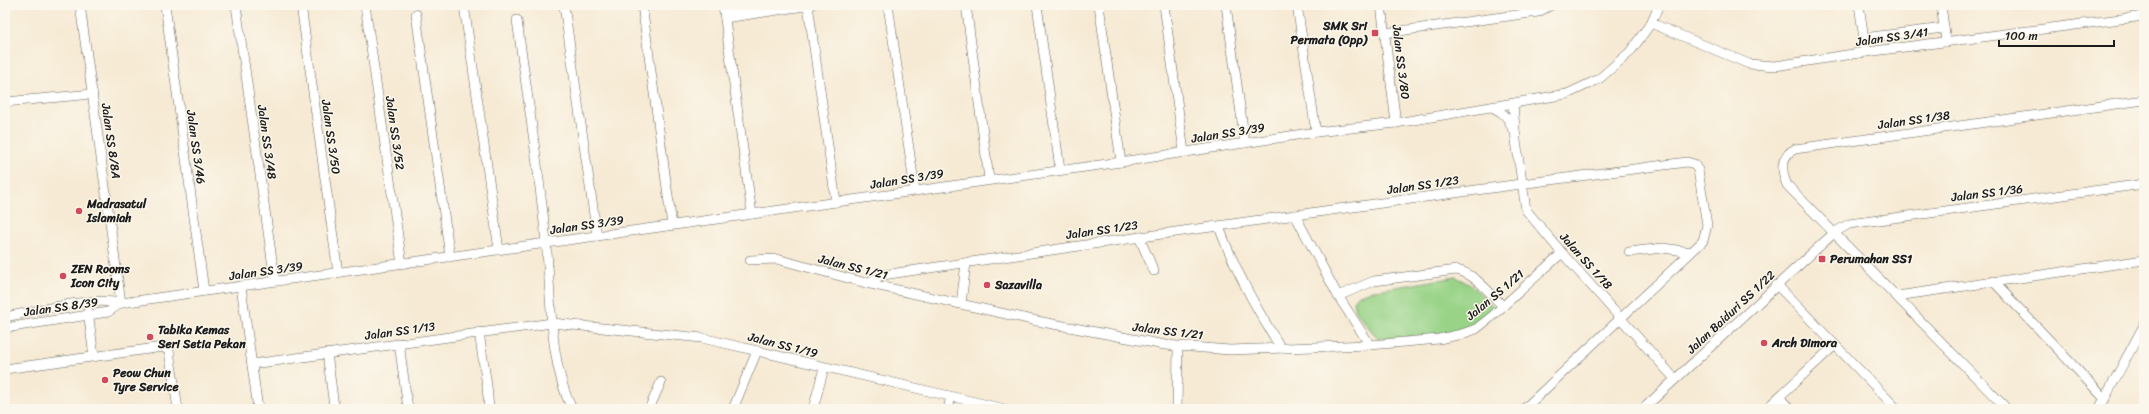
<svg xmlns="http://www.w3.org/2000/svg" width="2149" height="414" font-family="Sriracha,sans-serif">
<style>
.green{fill:#98d387;stroke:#5a7852}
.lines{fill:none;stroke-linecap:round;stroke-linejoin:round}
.minor-casing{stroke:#68645c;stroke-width:10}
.minor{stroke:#fff;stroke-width:9}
.poi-dot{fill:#d1495b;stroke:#fbf7ec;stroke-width:1.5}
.labels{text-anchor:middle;stroke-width:3;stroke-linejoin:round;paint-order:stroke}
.poi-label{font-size:12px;font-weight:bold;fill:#1c1c1c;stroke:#fbf7ec;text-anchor:start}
.street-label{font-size:12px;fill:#1c1c1c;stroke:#fbf7ec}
</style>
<rect width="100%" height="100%" fill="#fbf7ec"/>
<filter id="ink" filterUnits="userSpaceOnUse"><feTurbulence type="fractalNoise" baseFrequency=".025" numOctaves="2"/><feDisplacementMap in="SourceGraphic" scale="8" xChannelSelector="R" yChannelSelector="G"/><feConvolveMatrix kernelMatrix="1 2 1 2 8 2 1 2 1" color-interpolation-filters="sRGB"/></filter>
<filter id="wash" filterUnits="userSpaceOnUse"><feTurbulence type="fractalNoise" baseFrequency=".012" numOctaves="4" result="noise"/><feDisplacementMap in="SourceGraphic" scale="16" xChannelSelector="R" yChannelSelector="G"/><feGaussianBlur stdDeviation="0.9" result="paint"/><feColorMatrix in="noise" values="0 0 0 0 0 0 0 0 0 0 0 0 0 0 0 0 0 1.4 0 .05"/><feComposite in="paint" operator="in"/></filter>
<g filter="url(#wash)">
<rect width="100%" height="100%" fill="#f6ead4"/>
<polygon class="green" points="1456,277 1472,286 1495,308 1477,325 1440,336 1378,339 1355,310 1353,301 1357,296 1371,291"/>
</g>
<g filter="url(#ink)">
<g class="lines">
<defs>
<g id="minor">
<polyline points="80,5 121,303"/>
<polyline points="165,5 204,291"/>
<polyline points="236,5 275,281"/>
<polyline points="301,5 338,273"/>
<polyline points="365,5 402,264"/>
<polyline points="464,5 499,250"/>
<polyline points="564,5 597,236"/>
<polyline points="642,5 672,225"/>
<polyline points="723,5 752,214"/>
<polyline points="808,5 836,202"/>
<polyline points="888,5 915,190"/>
<polyline points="966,5 989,179"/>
<polyline points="1037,5 1060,169"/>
<polyline points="1099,5 1121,162"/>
<polyline points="1164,5 1184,152"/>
<polyline points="1226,5 1245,143"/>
<polyline points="1297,5 1316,132"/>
<polyline points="1381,5 1396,123"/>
<polyline points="1859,5 1866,52"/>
<polyline points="1941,5 1946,42"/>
<polyline points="724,10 757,5"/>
<polyline points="416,14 450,257"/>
<polyline points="725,18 811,5"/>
<path d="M517,20C527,94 539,168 546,242C552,296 548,360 572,409"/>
<polyline points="1651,23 1749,64 1775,66 1866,52 2144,16"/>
<polyline points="1385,33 1538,12 1551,5"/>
<polyline points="1863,38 1944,28"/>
<polyline points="5,102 93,94"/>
<polyline points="1513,104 1516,141 1526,210 1562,253 1675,379"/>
<path d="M1492,107C1502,112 1509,117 1512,128"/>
<polyline points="1295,215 1338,296 1370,345"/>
<path d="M1219,227C1235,270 1256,309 1281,348"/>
<polyline points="1139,237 1154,271"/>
<polyline points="1629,252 1663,248 1691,252"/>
<polyline points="750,260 777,259 866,283 1037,321 1165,345 1230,350 1370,345 1439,339 1462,334 1476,329 1490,318 1562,253"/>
<polyline points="1993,281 2105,399"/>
<path d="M866,283L883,275C1150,235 1418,197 1687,162L1694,164L1698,170L1707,225L1703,241L1524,409"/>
<polyline points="1777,285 1897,409"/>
<polyline points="241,286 258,409"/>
<path d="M1338,296L1374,281L1456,270C1475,273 1489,293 1503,306"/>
<polyline points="1897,296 2144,260"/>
<polyline points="961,304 966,263"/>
<polyline points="88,311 94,357"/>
<path d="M5,317C39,311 88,296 121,303L1121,162L1316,132L1396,123L1567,94L1599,79L1630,52L1651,23L1659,5"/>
<polyline points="5,328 108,312 121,303"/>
<polyline points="479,332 487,386 489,409"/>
<polyline points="399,343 408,409"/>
<polyline points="327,353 334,407"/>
<polyline points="252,364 552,323 702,338 1005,409"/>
<polyline points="5,369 163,347 169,351 178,409"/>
<polyline points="1779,397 1790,409"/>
<polyline points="649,409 661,382"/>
<polyline points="733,409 757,351"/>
<polyline points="813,409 824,368"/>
<polyline points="948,409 951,397"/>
<polyline points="1177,409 1178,347"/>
<polyline points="1643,409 1835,232 1849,224 2144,184"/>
<polyline points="1766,409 1835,345"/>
<path d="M2007,409L1787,185C1781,171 1780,156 1795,149L2144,100"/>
<polyline points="2099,409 2144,325"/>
</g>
</defs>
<use href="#minor" class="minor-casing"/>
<use href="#minor" class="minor"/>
</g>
</g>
<g class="poi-dot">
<rect x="1371" y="29" width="8" height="8" rx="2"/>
<circle cx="79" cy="211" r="4"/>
<rect x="1818" y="255" width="8" height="8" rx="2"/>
<circle cx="63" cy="276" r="4"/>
<circle cx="987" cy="285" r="4"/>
<circle cx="150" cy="337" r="4"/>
<circle cx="1764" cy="343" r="4"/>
<circle cx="105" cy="380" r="4"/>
</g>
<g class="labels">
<g class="poi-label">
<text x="1367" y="30" text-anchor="end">SMK Sri<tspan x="1367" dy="14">Permata (Opp)</tspan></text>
<text x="87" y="208">Madrasatul<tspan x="87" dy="14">Islamiah</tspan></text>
<text x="1830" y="263">Perumahan SS1</text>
<text x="71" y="273">ZEN Rooms<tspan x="71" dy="14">Icon City</tspan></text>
<text x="995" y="289">Sazavilla</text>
<text x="158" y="334">Tabika Kemas<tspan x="158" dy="14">Seri Setia Pekan</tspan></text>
<text x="1772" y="347">Arch Dimora</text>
<text x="113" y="377">Peow Chun<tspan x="113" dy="14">Tyre Service</tspan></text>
</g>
<g class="street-label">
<text transform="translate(1892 37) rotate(-8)" y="4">Jalan SS 3/41</text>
<text transform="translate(1401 62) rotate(83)" y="4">Jalan SS 3/80</text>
<text transform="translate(1914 120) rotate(-8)" y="4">Jalan SS 1/38</text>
<text transform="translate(395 133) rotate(82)" y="4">Jalan SS 3/52</text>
<text transform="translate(1228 133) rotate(-9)" y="4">Jalan SS 3/39</text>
<text transform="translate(331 137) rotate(82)" y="4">Jalan SS 3/50</text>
<text transform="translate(111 141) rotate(82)" y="4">Jalan SS 8/8A</text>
<text transform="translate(267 142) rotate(82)" y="4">Jalan SS 3/48</text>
<text transform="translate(196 147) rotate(82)" y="4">Jalan SS 3/46</text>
<text transform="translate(907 179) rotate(-9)" y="4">Jalan SS 3/39</text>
<text transform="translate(1423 185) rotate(-8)" y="4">Jalan SS 1/23</text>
<text transform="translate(1987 193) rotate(-7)" y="4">Jalan SS 1/36</text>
<text transform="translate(587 225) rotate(-8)" y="4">Jalan SS 3/39</text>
<text transform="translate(1102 230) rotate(-8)" y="4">Jalan SS 1/23</text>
<text transform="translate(1586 261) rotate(48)" y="4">Jalan SS 1/18</text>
<text transform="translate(853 267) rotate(14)" y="4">Jalan SS 1/21</text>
<text transform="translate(266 271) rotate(-8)" y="4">Jalan SS 3/39</text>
<text transform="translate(1495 295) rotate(-40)" y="4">Jalan SS 1/21</text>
<text transform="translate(61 307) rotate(-8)" y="4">Jalan SS 8/39</text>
<text transform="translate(1731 312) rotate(-43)" y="4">Jalan Baiduri SS 1/22</text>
<text transform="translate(400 331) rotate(-8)" y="4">Jalan SS 1/13</text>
<text transform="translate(1168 331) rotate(7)" y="4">Jalan SS 1/21</text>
<text transform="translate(783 345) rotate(14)" y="4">Jalan SS 1/19</text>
</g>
</g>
<rect width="2149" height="414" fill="none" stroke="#fbf7ec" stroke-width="20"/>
<path d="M1999 40v6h115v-6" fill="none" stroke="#1c1c1c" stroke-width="2"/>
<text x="2005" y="40" font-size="12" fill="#1c1c1c" stroke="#fbf7ec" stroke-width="3" paint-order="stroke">100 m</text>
</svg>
